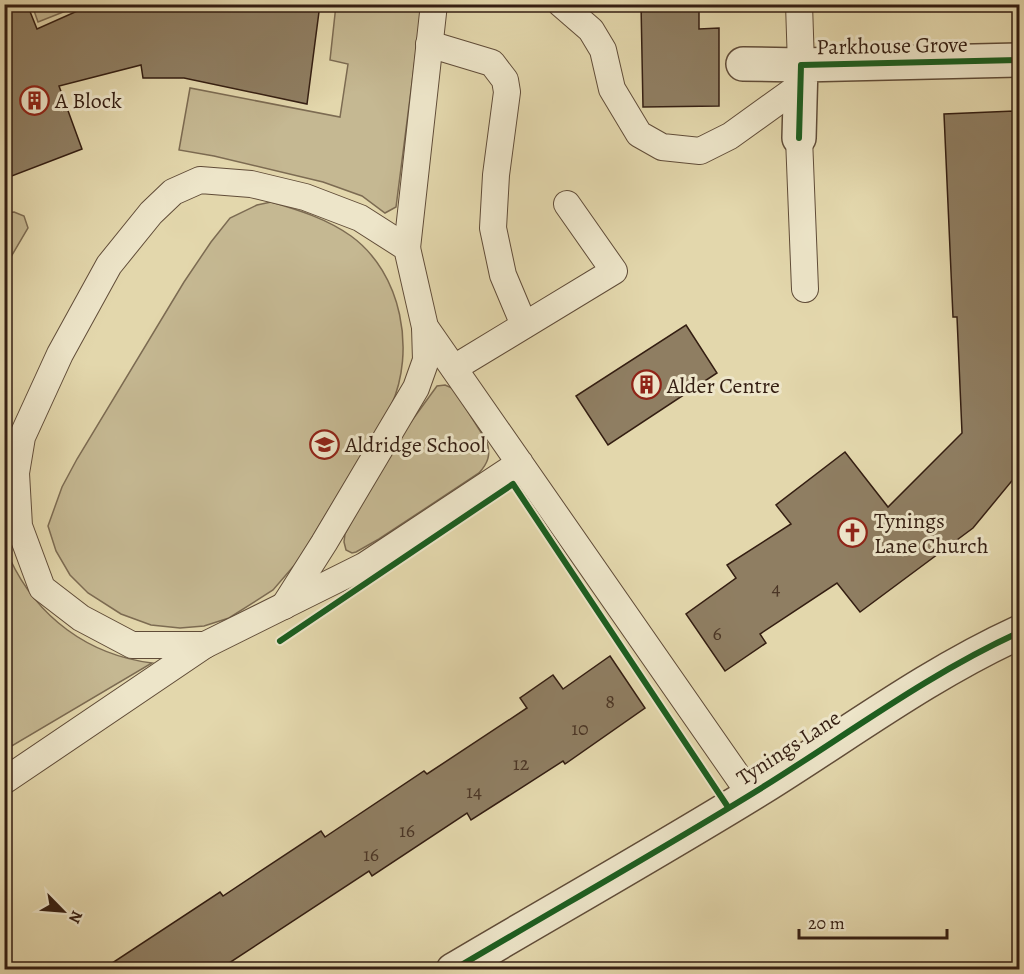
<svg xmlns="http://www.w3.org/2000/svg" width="1024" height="974" font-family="Alegreya,serif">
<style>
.green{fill:#c5b892;stroke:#7c6b52;stroke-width:1.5}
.building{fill:#8f7e62;stroke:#341e12;stroke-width:1.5}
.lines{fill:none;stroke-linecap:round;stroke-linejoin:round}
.lane-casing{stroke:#604c38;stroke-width:28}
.street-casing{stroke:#604c38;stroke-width:36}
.lane{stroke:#ede5c9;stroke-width:26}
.street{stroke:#ede5c9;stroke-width:33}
.cycleway-casing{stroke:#ede5c9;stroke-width:10}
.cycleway{stroke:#1b5e20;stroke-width:6}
.labels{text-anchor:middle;stroke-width:6;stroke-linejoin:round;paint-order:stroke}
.number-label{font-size:20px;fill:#4b3626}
.street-label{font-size:22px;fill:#341e12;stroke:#ede5c9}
.poi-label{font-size:22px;fill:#341e12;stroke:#ede5c9;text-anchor:start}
</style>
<rect width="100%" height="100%" fill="#e3d7ac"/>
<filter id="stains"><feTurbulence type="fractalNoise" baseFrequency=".00333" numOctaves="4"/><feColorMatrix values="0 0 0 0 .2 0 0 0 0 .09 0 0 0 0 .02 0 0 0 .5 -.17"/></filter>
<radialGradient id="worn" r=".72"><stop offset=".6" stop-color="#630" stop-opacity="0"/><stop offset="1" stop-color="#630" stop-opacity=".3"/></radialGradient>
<g class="green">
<polygon points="32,5 81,5 38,22"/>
<polygon points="336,5 422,5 396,207 385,213 362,196 323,182 214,156 179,150 190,88 340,117 348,64 330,60"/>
<path d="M271,202C299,210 327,219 351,236C402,273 416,351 391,406L298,561L273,590L229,618L204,626L180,628L151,625L121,614L88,593L70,575L56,551L48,526L62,487L77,459L184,282L211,242L230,218L257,205Z"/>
<polygon points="14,212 24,216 28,228 5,267 5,213"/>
<path d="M445,385L452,388L457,394L487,442C491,455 488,463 479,473L379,539L356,552L352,553L346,550L344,542L345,534L389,452L437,386Z"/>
<path d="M10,559C37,617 88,655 152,663L5,750L4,561Z"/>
</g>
<g class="building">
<polygon points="4,4 27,4 37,29 93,4 320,4 307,104 184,78 143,78 141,65 59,86 82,149 4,179"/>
<polygon points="641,4 699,4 699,29 719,28 719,106 643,107"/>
<polygon points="1014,111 1020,202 1020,471 973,528 860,612 837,583 760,634 766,643 725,671 686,614 736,578 727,565 791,524 776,505 845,452 888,507 962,433 957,317 953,317 944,114"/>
<polygon points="686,325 717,373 608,445 576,396"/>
<polygon points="610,656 645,708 565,764 563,761 471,820 467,813 372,876 369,871 220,969 103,969 220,892 223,896 321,831 325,837 424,771 427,774 527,708 520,698 553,675 563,689"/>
</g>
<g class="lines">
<defs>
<g id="lane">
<polyline points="561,4 591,30 603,50 612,89 639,134 662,147 700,151 730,136 801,85"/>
<polyline points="799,4 801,65"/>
<polyline points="429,44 492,63 505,80 507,92 496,175 493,228 503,275 524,325"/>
<polyline points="799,138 805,289"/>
<polyline points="407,248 434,4"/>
<polyline points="454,368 614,271 567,204"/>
<polyline points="520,463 364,566 205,645 132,645 81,618 42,588 19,526 16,473 22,437 60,354 109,265 151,213 173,192 200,180 251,184 305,197 360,218 407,248 425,327 750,794"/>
<polyline points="284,606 324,543 416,388 426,360 425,327"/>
<polyline points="4,781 205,645"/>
</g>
<g id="street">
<polyline points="743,64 801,65"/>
<polyline points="799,138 801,65 1020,60"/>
<path d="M453,970C556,909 661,850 763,787C848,734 928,674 1020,632"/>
</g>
</defs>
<use href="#lane" class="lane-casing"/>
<use href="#street" class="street-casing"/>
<use href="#lane" class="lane"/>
<use href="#street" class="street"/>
<defs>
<g id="cycleway">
<polyline points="799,138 801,65 1020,60"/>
<polyline points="280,641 513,484 728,807"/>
<path d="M453,970C556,909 661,850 763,787C848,734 928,674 1020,632"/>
</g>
</defs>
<use href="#cycleway" class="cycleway-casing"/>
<use href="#cycleway" class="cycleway"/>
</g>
<defs>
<symbol id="building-ring" viewBox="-11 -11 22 22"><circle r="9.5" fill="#ede5c9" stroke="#8f2418" stroke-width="1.5"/><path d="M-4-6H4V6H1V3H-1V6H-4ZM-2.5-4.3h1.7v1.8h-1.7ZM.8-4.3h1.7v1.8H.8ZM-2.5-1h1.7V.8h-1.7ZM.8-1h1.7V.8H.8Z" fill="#8f2418"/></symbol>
<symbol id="school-ring" viewBox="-11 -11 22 22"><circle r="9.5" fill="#ede5c9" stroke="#8f2418" stroke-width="1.5"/><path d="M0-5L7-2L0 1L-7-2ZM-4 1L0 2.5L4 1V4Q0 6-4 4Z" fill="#8f2418"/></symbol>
<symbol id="church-ring" viewBox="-11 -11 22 22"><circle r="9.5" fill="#ede5c9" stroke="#8f2418" stroke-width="1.5"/><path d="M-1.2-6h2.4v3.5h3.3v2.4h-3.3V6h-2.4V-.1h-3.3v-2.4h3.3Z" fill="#8f2418"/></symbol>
</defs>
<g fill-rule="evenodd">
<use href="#building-ring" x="18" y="84" width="33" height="33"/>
<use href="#building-ring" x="630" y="368" width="33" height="33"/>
<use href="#school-ring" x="308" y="428" width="33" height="33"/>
<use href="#church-ring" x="836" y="516" width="33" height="33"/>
</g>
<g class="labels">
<g class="number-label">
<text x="776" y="595">4</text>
<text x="717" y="640">6</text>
<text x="610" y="708">8</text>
<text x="580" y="735">10</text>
<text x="521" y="770">12</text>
<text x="474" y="798">14</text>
<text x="407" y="837">16</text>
<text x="371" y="861">16</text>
</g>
<g class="street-label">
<text transform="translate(892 45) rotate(-1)" y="8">Parkhouse Grove</text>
<text transform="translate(788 747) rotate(-33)" y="8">Tynings Lane</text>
</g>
<g class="poi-label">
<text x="55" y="108">A Block</text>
<text x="667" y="393">Alder Centre</text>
<text x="345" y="452">Aldridge School</text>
<text x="874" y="528">Tynings<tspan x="874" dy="25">Lane Church</tspan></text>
</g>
</g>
<rect width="1024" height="974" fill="none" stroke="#e3d7ac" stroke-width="24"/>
<rect x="6" y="6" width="1012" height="962" fill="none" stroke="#341e12" stroke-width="3"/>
<rect x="12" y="12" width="1000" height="950" fill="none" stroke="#341e12" stroke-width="1.5"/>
<g transform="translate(63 911) rotate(115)" stroke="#ede5c9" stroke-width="4.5" paint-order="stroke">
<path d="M0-4.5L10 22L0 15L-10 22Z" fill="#341e12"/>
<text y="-9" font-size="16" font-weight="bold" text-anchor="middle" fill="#341e12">N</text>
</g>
<path d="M799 929v9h148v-9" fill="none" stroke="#341e12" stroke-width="3"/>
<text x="808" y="929" font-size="18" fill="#341e12" stroke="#ede5c9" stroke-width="4.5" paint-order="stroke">20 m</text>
<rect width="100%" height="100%" filter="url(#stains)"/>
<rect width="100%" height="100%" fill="url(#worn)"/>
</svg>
